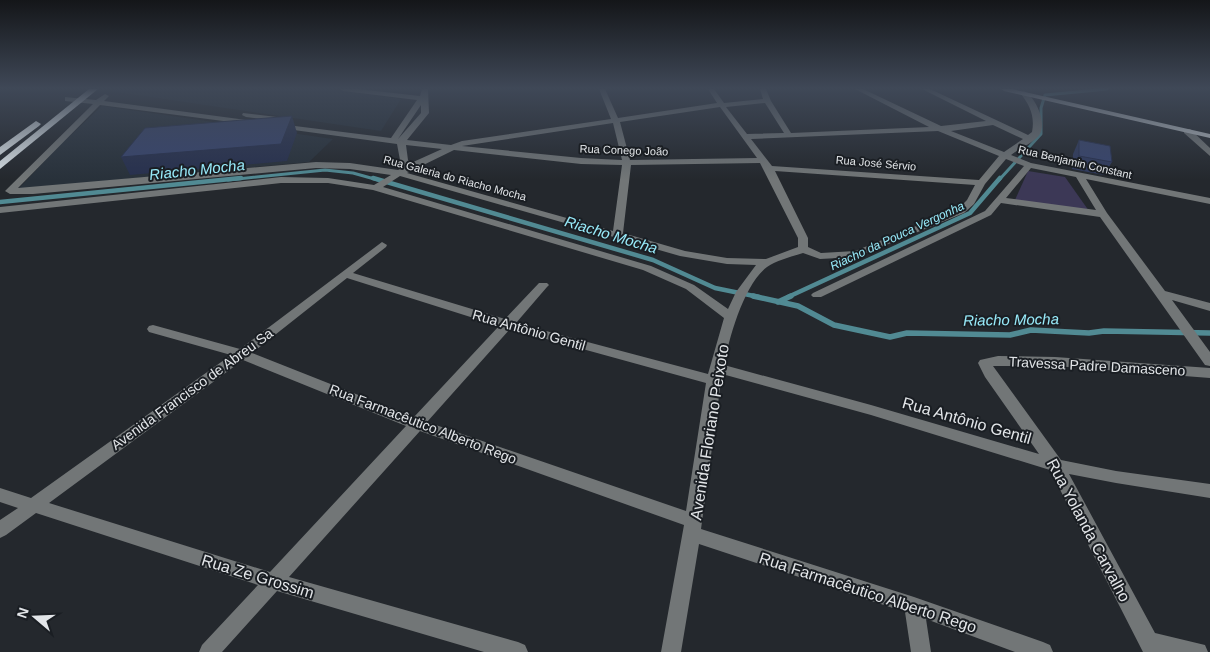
<svg xmlns="http://www.w3.org/2000/svg" width="1210" height="652" font-family="Arial,sans-serif">
<style>
.built{fill:#28313a}
.green{fill:#3c3856}
.lines{fill:none;stroke-linecap:round;stroke-linejoin:round}
.stream-far2{stroke:#518a93;stroke-width:3}
.stream-far1{stroke:#518a93;stroke-width:4.5}
.stream{stroke:#518a93;stroke-width:5.5}
.minor{fill:#727677;fill-rule:evenodd}
.major{fill:#bec4c8;fill-rule:evenodd}
.highway{fill:#dce4e8;fill-rule:evenodd}
.wall{fill:#303b5f}
.shaded-wall{fill:#27304e}
.building{fill:#38456f;stroke:#27304e}
.labels{text-anchor:middle;stroke-width:4;stroke-linejoin:round;paint-order:stroke}
.far-street-label{font-size:11px;fill:#e2e5e8;stroke:#1a1e23}
.far-water-label{font-size:12px;font-style:italic;fill:#98ebfa;stroke:#1a1e23}
.street-label{font-size:14px;fill:#e2e5e8;stroke:#1a1e23}
.water-label{font-size:15px;font-style:italic;fill:#98ebfa;stroke:#1a1e23}
.near-street-label{font-size:16px;fill:#e2e5e8;stroke:#1a1e23}
</style>
<rect width="100%" height="100%" fill="#24282d"/>
<g class="built">
<polygon points="120,89 327,89 401,99 381,131 110,91"/>
<polygon points="102,106 333,139 309,162 18,189 61,144"/>
</g>
<polygon class="green" points="1028,171 1065,177 1089,211 1015,200"/>
<g class="lines">
<g class="stream-far2">
<polyline points="228,180 325,170 353,173 378,180"/>
<polyline points="999,180 1041,134 1041,108 1045,95 1107,89"/>
</g>
<g class="stream-far1">
<polyline points="373,178 653,260 715,288 759,297"/>
<polyline points="0,202 241,178"/>
<polyline points="788,297 970,213 1000,178"/>
</g>
<g class="stream">
<polyline points="753,296 798,306 834,325 890,337 907,333 1010,335 1031,330 1089,333 1104,331 1210,333"/>
<polyline points="778,302 791,296"/>
</g>
<g class="minor">
<path d="M340,89H358L420,96L422,89H428L429,113L407,140L451,145L462,141L611,119L599,89H605L618,118L717,103L708,89H714L724,103L763,99L760,89H766L771,101L791,133L929,127L855,89H863L941,126L986,121L922,89H930L1028,135L1032,132C1035,116 1030,105 1020,93L1024,91C1035,97 1047,121 1040,134C1035,142 1020,148 1011,155L1031,163L1210,198V204L1086,179L1107,213L1165,291L1210,303V311L1172,300L1210,352V366L1205,365L1100,217L1001,203L991,215L821,297H813L811,295L813,293L985,211L1024,166L1006,159L985,184L974,204L964,213L857,257L820,259L803,253C791,257 777,260 767,267C744,284 729,338 724,365L871,405L1039,454L985,377L978,363L980,360L998,356L1055,357L1210,368V378L1055,366H993L1061,460L1116,471L1210,484V498L1116,483L1069,474L1155,633L1205,645L1208,652H1143L1050,470L871,415L722,374L701,529L914,597L1043,642L1050,645L1053,652H1015L926,619L931,652H911L905,612L699,544L681,652H661L684,525L420,431L289,577L518,642L525,645L528,652H484L277,591L222,652H199L202,645L258,585L36,513L6,535L0,538V520L18,508L0,502V488L31,498L231,355L149,332L147,329L149,326L153,325L240,349L382,242L387,245L386,247L353,273L505,319L539,283H547L549,285L547,287L516,323L708,374L724,318L686,289L643,270L373,190L328,183H281L0,213V207L281,177L328,178L374,185L391,175L350,169L316,168L33,194H10L5,191L93,104L65,101V97L96,100L105,94L109,96L104,101L254,121L258,123L254,125L100,105L18,188L316,162L350,163L398,170L405,166L400,160L397,144L279,128L275,126L279,124L391,138L417,100L343,91ZM765,103L784,133L747,134L726,107ZM421,105V113L398,139ZM720,107L757,158L630,160L620,122ZM613,123L622,160L581,158L462,146ZM993,125L1023,139L1004,152L951,131ZM938,131L999,156L979,180L772,166L751,139ZM406,145L442,149L411,163L408,160ZM454,150L581,164L622,165L613,231L407,173ZM760,163L798,238V247L766,259L727,258L685,251L623,233L631,165ZM1031,168L1076,177L1096,210L1006,198ZM775,171L975,185L967,200L958,209L855,251L821,253L808,247V238ZM400,176L680,256L727,264L756,265L736,292L728,309L694,285L651,266L383,187ZM347,278L499,326L414,417L252,353ZM510,329L706,383L686,511L427,422ZM243,360L406,426L270,572L49,503Z"/>
<polygon points="243,113 285,118 289,120 285,122 246,117 242,115"/>
<polygon points="1184,129 1190,129 1210,148 1210,156 1184,133"/>
</g>
<polygon class="major" points="1001,89 1012,89 1210,134 1210,138 1004,91"/>
<g class="highway">
<polygon points="89,89 98,89 0,169 0,161"/>
<polygon points="36,121 41,124 39,126 0,155 0,147"/>
</g>
</g>
<polygon class="wall" points="1079,140 1112,162 1104,175 1072,169 1073,154"/>
<polygon class="shaded-wall" points="292,116 297,133 287,161 130,175 121,157"/>
<g class="building">
<polygon points="292,116 281,144 121,157 145,128"/>
<polygon points="1079,140 1110,146 1112,162 1079,156"/>
</g>
<linearGradient id="sky" x2="0" y2="1"><stop stop-color="#141619"/><stop offset="0.49" stop-color="#3f4857"/><stop offset="1" stop-color="#3f4857" stop-opacity="0"/></linearGradient>
<rect width="1210" height="180" fill="url(#sky)"/>
<g class="labels">
<g class="far-street-label">
<text transform="translate(624 150) rotate(2)" y="4">Rua Conego João</text>
<text transform="translate(1075 162) rotate(13)" y="4">Rua Benjamin Constant</text>
<text transform="translate(876 163) rotate(5)" y="4">Rua José Sérvio</text>
<text transform="translate(455 178) rotate(15)" y="4">Rua Galeria do Riacho Mocha</text>
</g>
<g class="far-water-label">
<text transform="translate(897 236) rotate(-25)" y="4">Riacho da Pouca Vergonha</text>
</g>
<g class="street-label">
<text transform="translate(529 330) rotate(16)" y="5">Rua Antônio Gentil</text>
<text transform="translate(1097 366) rotate(3)" y="5">Travessa Padre Damasceno</text>
<text transform="translate(192 389) rotate(-36)" y="5">Avenida Francisco de Abreu Sa</text>
<text transform="translate(423 424) rotate(21)" y="5">Rua Farmacêutico Alberto Rego</text>
</g>
<g class="water-label">
<text transform="translate(197 170) rotate(-6)" y="5">Riacho Mocha</text>
<text transform="translate(611 235) rotate(17)" y="5">Riacho Mocha</text>
<text transform="translate(1011 320) rotate(-1)" y="5">Riacho Mocha</text>
</g>
<g class="near-street-label">
<text transform="translate(967 420) rotate(16)" y="6">Rua Antônio Gentil</text>
<text transform="translate(709 432) rotate(-81)" y="6">Avenida Floriano Peixoto</text>
<text transform="translate(1089 530) rotate(62)" y="6">Rua Yolanda Carvalho</text>
<text transform="translate(258 576) rotate(17)" y="6">Rua Ze Grossim</text>
<text transform="translate(868 592) rotate(18)" y="6">Rua Farmacêutico Alberto Rego</text>
</g>
</g>
<g transform="translate(35 617) rotate(289)" stroke="#1a1e23" stroke-width="4" paint-order="stroke">
<path d="M0-4L9 19L0 12L-9 19Z" fill="#e2e5e8"/>
<text y="-8" font-size="14" font-weight="bold" text-anchor="middle" fill="#e2e5e8">N</text>
</g>
</svg>
